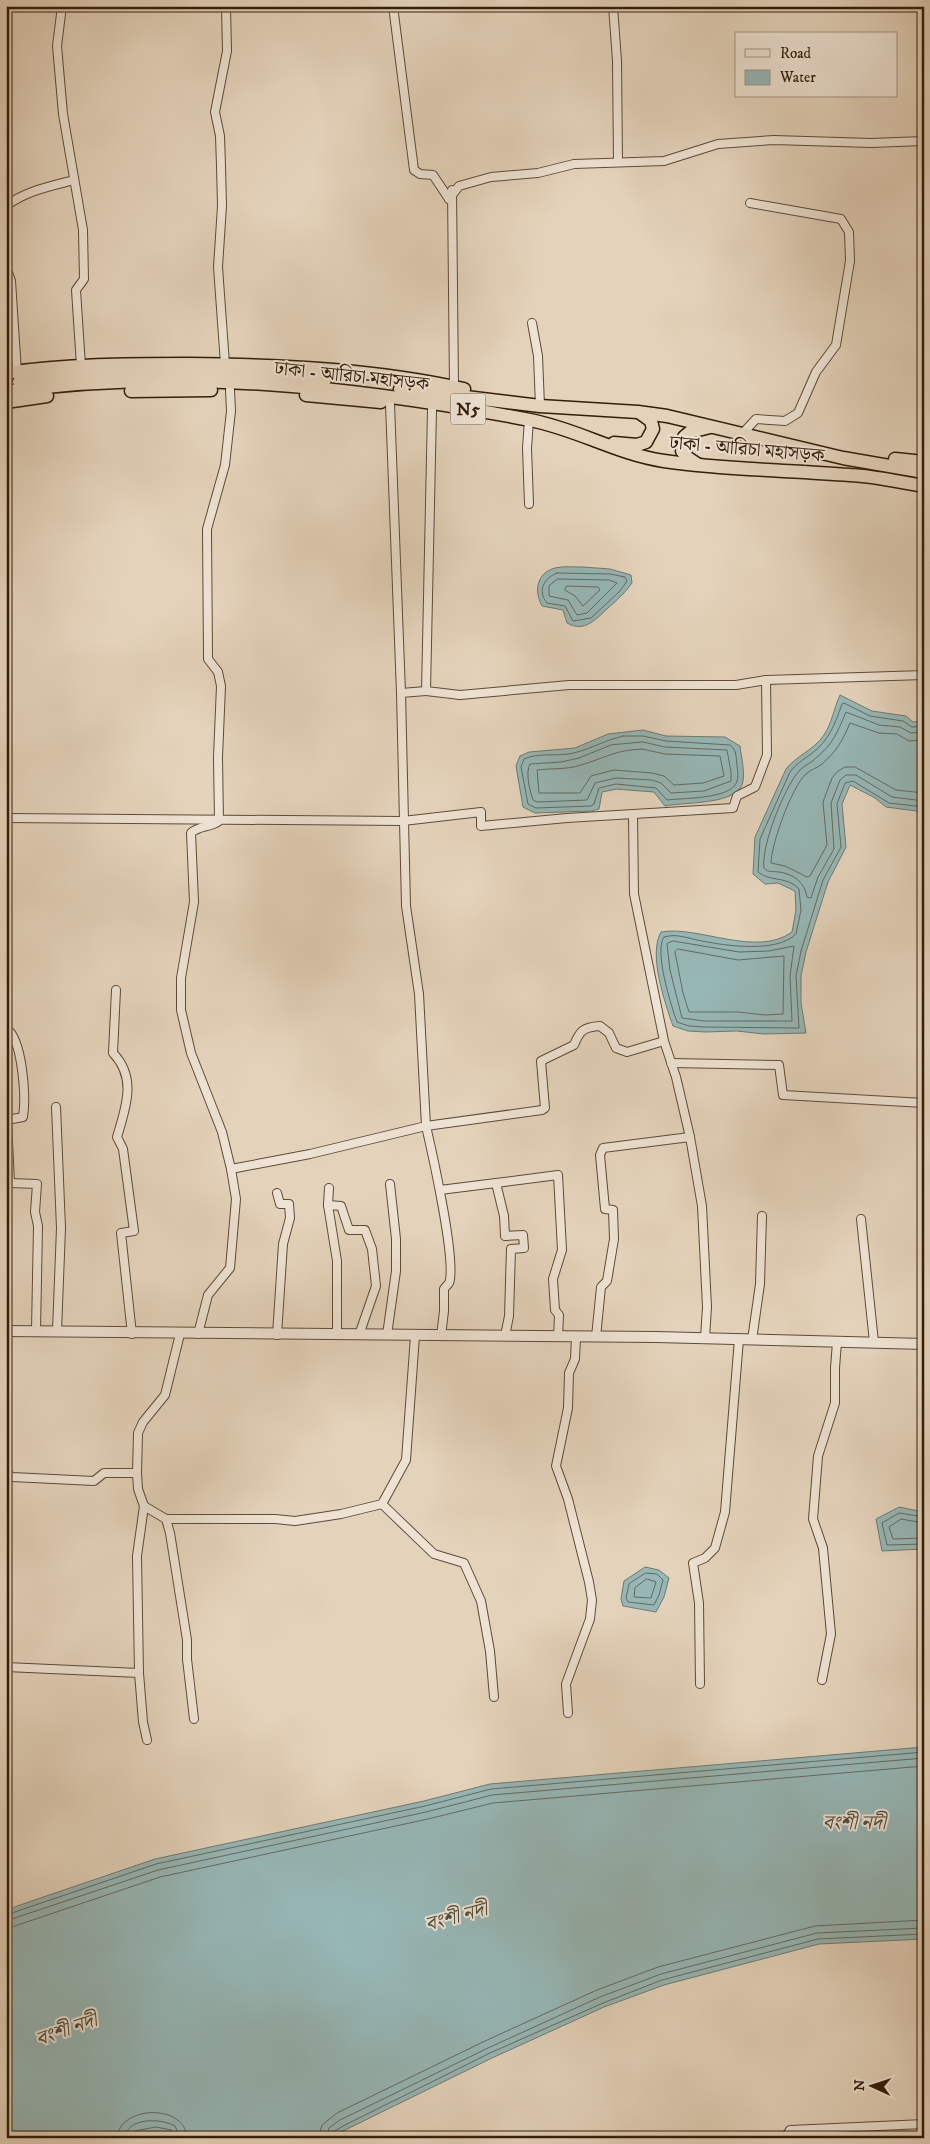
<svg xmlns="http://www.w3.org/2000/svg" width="930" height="2144" font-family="'IM FELL DW Pica','Noto Serif Bengali',serif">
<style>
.water{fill:#96b7b6;stroke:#6e7a71}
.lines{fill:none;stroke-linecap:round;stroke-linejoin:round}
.shore{stroke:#646a60;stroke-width:1}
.minor-casing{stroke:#5e4b36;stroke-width:10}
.tertiary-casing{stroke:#5e4b36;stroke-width:12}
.trunk-casing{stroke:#321e09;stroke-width:15}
.minor{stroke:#ede2d3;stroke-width:8}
.tertiary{stroke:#ede2d3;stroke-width:10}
.trunk{stroke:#e4d3bb;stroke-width:12}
.labels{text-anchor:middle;stroke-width:4;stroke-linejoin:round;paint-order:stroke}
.shield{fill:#ede2d3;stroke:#6a5946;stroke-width:1}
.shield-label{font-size:18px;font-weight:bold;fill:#321e09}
.street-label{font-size:19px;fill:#321e09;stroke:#ede2d3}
.water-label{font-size:20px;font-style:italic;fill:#504c3d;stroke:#ede2d3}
</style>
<rect width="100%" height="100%" fill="#e4d3bb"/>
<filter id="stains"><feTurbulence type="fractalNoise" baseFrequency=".004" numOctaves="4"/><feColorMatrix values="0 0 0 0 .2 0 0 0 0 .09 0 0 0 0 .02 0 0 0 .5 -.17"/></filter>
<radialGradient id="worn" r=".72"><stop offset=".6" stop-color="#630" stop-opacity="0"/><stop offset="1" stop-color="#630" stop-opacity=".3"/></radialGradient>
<g class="water">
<path d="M583,567L610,569L631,575L632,583C625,593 617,600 608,608C596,619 585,633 567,623L563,610L542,606C534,592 536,573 555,568C563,566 574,567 583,567Z"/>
<path d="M840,695L872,711L906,716L913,722L924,721V812L886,807L875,798L850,785L842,804L846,847L828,882L806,952L801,976V1003L806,1033L764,1034L737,1031L705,1032L688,1031L673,1026C665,1003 648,954 661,932C697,925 757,958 792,932L796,910L795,891L778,883L765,884L753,874L755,837L786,769C796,756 814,750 824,735C832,723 834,708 840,695Z"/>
<path d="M643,730L666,736L725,737L740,746C741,757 746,774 742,785C734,805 683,802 665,806L654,792L616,789L602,792L599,809L592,811L535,813L523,807L516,766L520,756L529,752L575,748L608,734Z"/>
<polygon points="899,1507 924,1512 923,1549 882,1551 876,1519"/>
<polygon points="645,1567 659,1570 669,1578 664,1597 656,1612 623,1606 621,1599 624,1581"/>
<polygon points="924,1747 924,1939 819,1944 664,1985 604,2007 492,2058 345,2130 334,2138 169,2138 168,2135 156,2132 125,2138 6,2138 6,1911 17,1906 155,1859 424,1801 490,1784"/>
</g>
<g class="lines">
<g class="shore">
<path d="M557,573L610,574L625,577L627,581L619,592L591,618L573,621L565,606L547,603C537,591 544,578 557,573Z"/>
<polygon points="558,579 609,580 617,583 587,613 577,615 568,600 549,596 549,586"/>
<polygon points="567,586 598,587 600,590 583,606 575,596 565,590"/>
<path d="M924,726L912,727L903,721L870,716L844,703L842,704C835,724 829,741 811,754C803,760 796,764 790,772L760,839L758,872C770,882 788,876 799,889L801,910L796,934C777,953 727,946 702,941C689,939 678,933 664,937C654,952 671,1005 677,1022L689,1026L704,1027L799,1028L796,976L801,951L823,880L841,847L837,804L845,783L853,781L889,803L924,807"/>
<path d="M924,732L911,733L900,727L879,725L846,712C838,731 833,744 817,757C812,763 804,765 799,771C784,788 761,846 764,868C769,873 772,871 779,872C794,874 805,883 807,897L811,898L818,877L834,849L831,803L840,780L846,775H856L892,797L924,801"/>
<path d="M623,736H643L666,741L730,745C737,750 736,758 737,766C738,772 739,780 735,785C725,799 683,798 667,800L656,788L616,784L599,788L594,804L591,806L536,808L528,804L521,767L524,759C539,752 558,757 574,753C591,749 605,740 623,736Z"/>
<path d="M924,740L909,741L897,734L879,733L850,723C843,740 836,752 822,764C817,768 810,770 806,774C792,786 771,845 771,863L785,866L807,877L810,876L827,845L823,802L832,778L838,771L845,767H855L896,790L924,793"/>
<path d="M643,742L665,747L727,750L731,772V781L704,791L671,793L661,783L652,780L616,778L595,783L587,800L537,802L533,800C530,791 525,773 530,764L561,762L579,758L611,745Z"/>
<path d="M642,749L665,754L720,756L724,776L703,783L674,785L664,776L652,773L614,770L591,776L580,793H539L537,770C552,768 566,770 581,765C605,758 615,750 642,749Z"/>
<polygon points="673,941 739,952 769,951 794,946 790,976 792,1021 704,1021 682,1018 670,970 667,944"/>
<polygon points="678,949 738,960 784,956 783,1014 765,1015 738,1012 689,1012 683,993 675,952"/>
<polyline points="924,1517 899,1513 882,1523 887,1545 924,1544"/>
<polyline points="924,1523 901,1519 889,1527 893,1539 924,1538"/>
<polygon points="646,1573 657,1574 663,1580 659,1595 654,1605 628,1602 626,1598 629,1584"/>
<polygon points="647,1579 656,1582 651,1598 634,1597 635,1588"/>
<polyline points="6,1915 156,1864 425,1806 491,1789 924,1752"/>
<polyline points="6,1921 158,1870 426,1812 492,1795 924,1758"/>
<polyline points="6,1929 160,1877 428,1819 493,1803 924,1766"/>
<path d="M117,2138C119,2105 186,2103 187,2138"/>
<path d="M125,2138C126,2117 161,2118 175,2126L180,2138"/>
<polyline points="131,2138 135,2131 156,2127 171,2130 174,2138"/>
<polyline points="318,2138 322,2125 337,2113 485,2041 597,1990 658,1967 815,1926 924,1920"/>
<polyline points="326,2138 329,2128 340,2120 488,2048 600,1997 661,1974 817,1933 924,1928"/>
<polyline points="332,2138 333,2132 343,2126 490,2053 603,2003 662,1980 818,1939 924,1934"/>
</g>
<defs>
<g id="minor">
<polyline points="62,6 57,46 63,114 83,230 84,279 76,290 81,366"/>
<polyline points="393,6 414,170 420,174 433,175 449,199 452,190 454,387"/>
<polyline points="613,6 617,61 618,162"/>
<polyline points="449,199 459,186 491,177 538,173 574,164 664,161 718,144 774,140 871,143 924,141"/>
<path d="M6,206C25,191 51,186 74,180"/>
<polyline points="6,267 11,281 17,372"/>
<polyline points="532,323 538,356 540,406"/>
<polyline points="225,364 218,267 222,206 221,166 220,136 215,112 227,51 226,6"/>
<polyline points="432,410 426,691 460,695 569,685 736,685 766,680 924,675"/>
<polyline points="743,433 756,419 785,421 798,413 816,372 836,345 850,261 849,232 841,219 750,203"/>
<polyline points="529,504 527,448 529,420"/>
<polyline points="401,693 426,691"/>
<polyline points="633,815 634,894 664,1041 676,1077 690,1137 702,1206 707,1307 705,1338"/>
<polyline points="6,818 403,821 481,812 481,826 567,818 733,808 737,796 755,787 767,755 766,680"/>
<path d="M116,990L113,1053C137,1078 126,1107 117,1137L123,1149L134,1231L121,1233L132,1334"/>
<path d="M6,1028C23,1039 26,1098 23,1117L7,1120L10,1183L37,1184L35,1212L38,1226L36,1331"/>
<polyline points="671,1063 779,1065 783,1095 924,1103"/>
<polyline points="56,1107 61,1228 57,1331"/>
<polyline points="231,1169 310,1154 426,1126 419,994 406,906 401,693 390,404"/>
<polyline points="496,1183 558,1175 562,1250 553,1279 555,1310 559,1315 558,1337"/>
<polyline points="329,1188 328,1205 337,1261 337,1335"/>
<polyline points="440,1190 496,1183 504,1216 505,1236 523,1235 524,1248 511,1249 509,1316 505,1336"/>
<polyline points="277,1193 280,1204 289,1204 290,1218 283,1244 277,1335"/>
<polyline points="328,1205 341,1206 349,1230 365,1230 372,1249 376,1286 359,1335"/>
<polyline points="861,1219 874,1342"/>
<path d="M198,1334L208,1295L230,1268L236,1199L231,1169L222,1132L191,1053L181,1010V978L194,902L191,833C200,825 210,828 219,821L218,757L221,686L218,672L208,659L207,529L225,465L231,411L230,390"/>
<polyline points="387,1335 396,1271 396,1239 390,1184"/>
<path d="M441,1336L444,1311V1289C445,1287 448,1285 449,1283C457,1263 432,1152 426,1126L542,1110L545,1108L541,1061L574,1045C580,1030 584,1027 600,1026L609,1033L616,1048L627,1052L664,1041"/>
<polyline points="596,1337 601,1287 607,1281 614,1239 613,1210 605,1209 600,1155 603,1148 690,1137"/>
<polyline points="752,1340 760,1284 762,1216"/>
<polyline points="6,1473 12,1477 94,1481 104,1473 137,1473"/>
<polyline points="382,1504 434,1554 464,1563 481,1601 490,1651 494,1697"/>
<polyline points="144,1506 166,1519 170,1533 187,1640 187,1659 194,1719"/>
<polyline points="166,1519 275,1519 295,1521 341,1514 382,1504 406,1460 415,1336"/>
<polyline points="6,1667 139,1673 143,1722 147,1740"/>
<polyline points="139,1673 137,1556 144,1506 138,1489 137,1473 138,1433 143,1422 165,1395 180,1334"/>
<polyline points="822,1680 831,1634 823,1548 813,1519 818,1456 835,1403 835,1368 837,1342"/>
<polyline points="700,1684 699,1603 693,1563 705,1558 715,1548 725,1512 739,1339"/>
<polyline points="568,1713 566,1684 590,1619 592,1600 589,1582 568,1499 556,1466 568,1408 569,1373 575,1359 576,1337"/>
<polyline points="785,2138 790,2130 924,2124"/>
</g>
<polyline id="tertiary" points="6,1331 656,1337 924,1344"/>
<g id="trunk">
<path d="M6,373C66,364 128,364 188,364C280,365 374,369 464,389"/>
<path d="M19,382C120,369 224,370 325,380"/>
<polyline points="400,389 540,406 638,412 667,416 843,458 924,472"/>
<polyline points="131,391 211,390"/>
<path d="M6,392C181,367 358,387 530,420C577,429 617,454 664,461C726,470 788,470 850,475C875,476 899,482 924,486"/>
<polyline points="306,395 381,402"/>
<polyline points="6,402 47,396"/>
<polyline points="614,443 637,445 646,442 653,429 651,421 640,413"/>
<polyline points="895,459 924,462"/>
<polyline points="697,464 688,458 682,451 684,437 690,432 710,427"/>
</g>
</defs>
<use href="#minor" class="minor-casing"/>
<use href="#tertiary" class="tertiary-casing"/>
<use href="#trunk" class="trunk-casing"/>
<use href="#minor" class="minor"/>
<use href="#tertiary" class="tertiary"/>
<use href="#trunk" class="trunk"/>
</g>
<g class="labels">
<rect class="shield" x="450.5" y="393.5" width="35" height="31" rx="4"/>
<g class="shield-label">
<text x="468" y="415">N5</text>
</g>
<g class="street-label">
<text transform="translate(352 375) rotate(6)" y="7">ঢাকা - আরিচা মহাসড়ক</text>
<text transform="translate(747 448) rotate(5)" y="7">ঢাকা - আরিচা মহাসড়ক</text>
</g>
<g class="water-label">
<text x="854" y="1829">বংশী নদী</text>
<text transform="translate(456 1916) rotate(-15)" y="7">বংশী নদী</text>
<text transform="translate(66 2029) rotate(-19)" y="7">বংশী নদী</text>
</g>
</g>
<rect width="930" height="2144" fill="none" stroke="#e4d3bb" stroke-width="25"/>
<rect x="8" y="8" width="915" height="2129" fill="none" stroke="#321e09" stroke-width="2.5"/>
<rect x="12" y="12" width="905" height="2119" fill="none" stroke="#321e09"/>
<rect x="735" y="32" width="162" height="65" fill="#ede2d3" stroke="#a29482"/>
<rect x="745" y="49" width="25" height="8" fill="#ede2d3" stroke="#a29482"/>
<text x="780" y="58" font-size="15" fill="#321e09">Road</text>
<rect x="745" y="70" width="25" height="15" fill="#96b7b6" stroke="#a29482"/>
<text x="780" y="82" font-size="15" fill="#321e09">Water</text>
<g transform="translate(872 2086) rotate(273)" stroke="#ede2d3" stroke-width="4" paint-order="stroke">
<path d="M0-4L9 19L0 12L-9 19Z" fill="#321e09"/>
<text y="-8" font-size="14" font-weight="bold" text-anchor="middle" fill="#321e09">N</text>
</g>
<rect width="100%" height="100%" filter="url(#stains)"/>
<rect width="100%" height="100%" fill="url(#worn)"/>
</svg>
